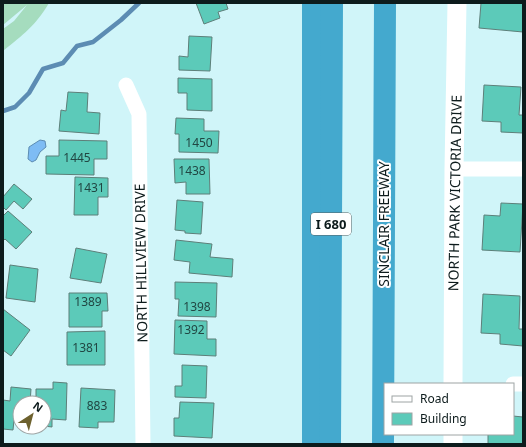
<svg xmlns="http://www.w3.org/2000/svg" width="526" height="447" font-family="'Noto Sans',sans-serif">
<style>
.green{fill:#a5dcbe}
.water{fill:#7ebcf4;stroke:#5c8cb3}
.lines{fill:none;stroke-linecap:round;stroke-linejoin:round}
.stream{stroke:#5c8cb3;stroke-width:4.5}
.building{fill:#5ccab9;stroke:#5d7f79}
.minor{stroke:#fff;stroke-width:15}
.tertiary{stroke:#fff;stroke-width:19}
.motorway{stroke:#44a9ce;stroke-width:22}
.labels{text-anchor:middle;stroke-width:4;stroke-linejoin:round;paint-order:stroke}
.number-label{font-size:12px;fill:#214743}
.shield{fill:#fff;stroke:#565f60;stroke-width:1}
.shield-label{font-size:13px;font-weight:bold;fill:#0d1b1c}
.street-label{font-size:14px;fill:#0d1b1c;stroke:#fff}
</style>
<rect width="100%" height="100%" fill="#d0f5f9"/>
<path class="green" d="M3,3H49C36,25 23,35 3,51V29L14,21L27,5L3,25Z"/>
<polygon class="water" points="40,140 45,141 46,147 40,152 36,160 32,162 28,159 29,147"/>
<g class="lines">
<polyline class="stream" points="3,111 15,107 29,93 43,69 63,63 77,46 93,42 121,20 139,3"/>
</g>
<g class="building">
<polygon points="196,3 226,3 228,9 218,12 220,18 204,24"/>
<polygon points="481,3 523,3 523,32 479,28"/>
<polygon points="189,36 212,37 210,71 179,70 179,56 188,57"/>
<polygon points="178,78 212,79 212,111 187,110 187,93 178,93"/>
<polygon points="484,85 521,87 519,115 523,115 523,133 501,132 501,122 482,121"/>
<polygon points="68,92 88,93 87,112 100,113 99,134 59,131 61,110 66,111"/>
<polygon points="176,118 204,119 204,131 219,131 218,153 179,152 179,134 175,134"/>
<polygon points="59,140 107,141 107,159 94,159 94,175 46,174 46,156 59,156"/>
<polygon points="174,159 209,159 210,194 186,194 186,182 175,183"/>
<polygon points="75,177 108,178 108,197 98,197 98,215 74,215"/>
<polygon points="14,184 32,199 23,209 14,201 6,210 3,207 3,197"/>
<polygon points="177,200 203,202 201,234 185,233 185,231 175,230"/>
<polygon points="501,203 523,204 520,252 482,250 484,215 500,216"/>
<polygon points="8,211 32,232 16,249 5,239 3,241 3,216"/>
<polygon points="176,240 212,244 210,257 233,259 232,277 189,273 190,262 174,260"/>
<polygon points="76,248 107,254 101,283 70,278"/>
<polygon points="10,265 38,269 35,302 6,298"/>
<polygon points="175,282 217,283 216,317 178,316 179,299 175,299"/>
<polygon points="69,293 107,293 108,311 102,311 102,327 69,327"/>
<polygon points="483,294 520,296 519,329 523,329 523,346 500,344 500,334 481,333"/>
<polygon points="3,309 30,330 11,356 3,350"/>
<polygon points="175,320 207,321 207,339 216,339 216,356 174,354"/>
<polygon points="105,331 105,365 67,365 67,332"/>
<polygon points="182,365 207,366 206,398 175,397 175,386 182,386"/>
<polygon points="53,382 67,383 66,420 52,419 52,427 44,426 44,403 36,403 36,389 53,389"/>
<polygon points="11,387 31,389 30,403 20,403 20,420 14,420 13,430 3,429 3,400 10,401"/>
<polygon points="81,388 115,390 114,422 98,422 98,428 79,427"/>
<polygon points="180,402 214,403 212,438 174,436 174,418 179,418"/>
<polygon points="513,416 523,417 523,444 488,444 488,434 513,434"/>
</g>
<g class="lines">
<g class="minor">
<polyline points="126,85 139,114 143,444"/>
<polyline points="454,169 523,169"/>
<polyline points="513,384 523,384"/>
</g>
<g class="tertiary">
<polyline points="453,384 454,169 457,3"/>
<polyline points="453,444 453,434"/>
</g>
<g class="motorway">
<polyline points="313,444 313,3"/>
<polyline points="330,444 332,3"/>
<polyline points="383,444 385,3"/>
</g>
</g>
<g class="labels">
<g class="number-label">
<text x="199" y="147">1450</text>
<text x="77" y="162">1445</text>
<text x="192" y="175">1438</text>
<text x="91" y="192">1431</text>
<text x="88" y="306">1389</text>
<text x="197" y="311">1398</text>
<text x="191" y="334">1392</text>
<text x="86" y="352">1381</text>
<text x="97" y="410">883</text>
</g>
<rect class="shield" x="311" y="213" width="40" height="22" rx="3"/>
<g class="shield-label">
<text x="331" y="229">I 680</text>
</g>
<g class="street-label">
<text transform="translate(455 193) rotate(-89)" y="5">NORTH PARK VICTORIA DRIVE</text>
<text transform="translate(384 224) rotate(-90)" y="5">SINCLAIR FREEWAY</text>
<text transform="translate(141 263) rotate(-91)" y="5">NORTH HILLVIEW DRIVE</text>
</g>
</g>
<rect width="526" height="447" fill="none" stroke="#0d1b1c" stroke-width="8"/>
<rect x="384" y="383" width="130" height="52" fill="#ffffff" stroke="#9ea4a4"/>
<rect x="392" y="396" width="20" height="6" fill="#ffffff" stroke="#9ea4a4"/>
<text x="420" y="403" font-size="12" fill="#0d1b1c">Road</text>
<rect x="392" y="413" width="20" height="12" fill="#5ccab9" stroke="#9ea4a4"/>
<text x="420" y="423" font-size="12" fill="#0d1b1c">Building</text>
<g transform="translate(32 415) rotate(36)"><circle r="19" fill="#ffffff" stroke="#9ea4a4"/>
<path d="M0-3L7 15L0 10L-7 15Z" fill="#6d612e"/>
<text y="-6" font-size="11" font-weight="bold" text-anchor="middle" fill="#0d1b1c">N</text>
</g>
</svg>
